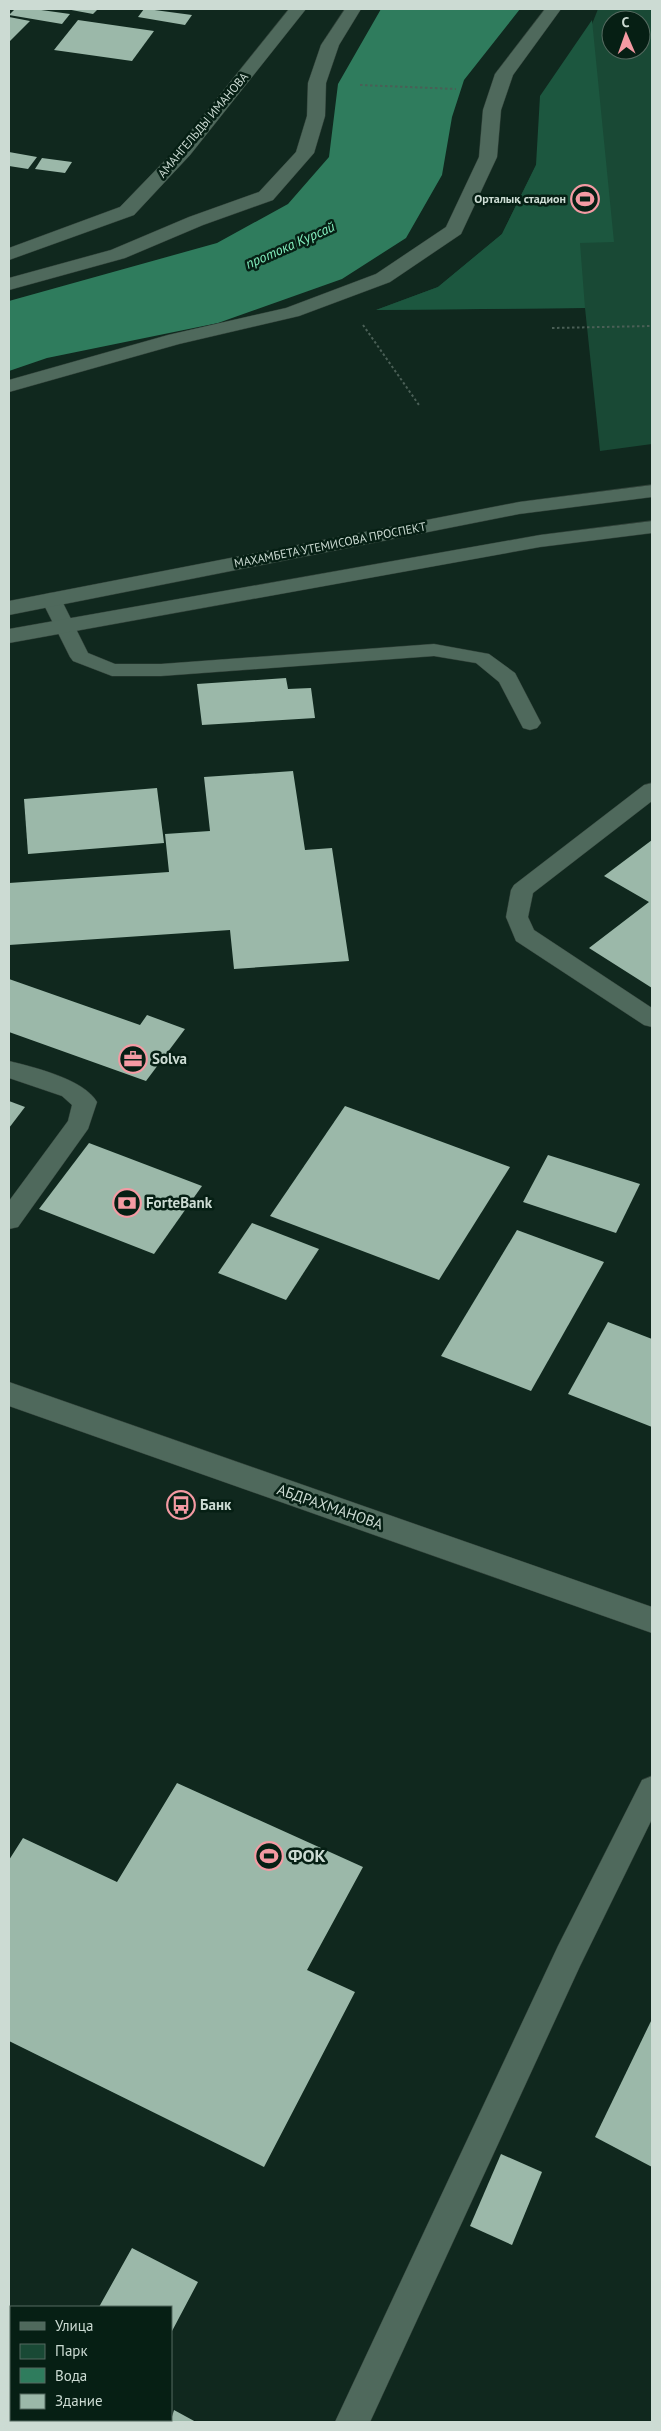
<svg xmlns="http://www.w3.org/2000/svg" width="661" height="2431" font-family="'PT Sans',sans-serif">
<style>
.green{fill:#194935;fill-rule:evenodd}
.forest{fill:#1c573f}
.water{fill:#2f7c5d}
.building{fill:#9bb8a9}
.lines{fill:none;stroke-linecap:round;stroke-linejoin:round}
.service-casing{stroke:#314139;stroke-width:1}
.pedestrian-casing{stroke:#314139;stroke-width:1}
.minor-casing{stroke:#314139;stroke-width:1}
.tertiary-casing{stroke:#314139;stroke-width:1}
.path{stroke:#4a5f56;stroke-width:2;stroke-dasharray:2.5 2.5;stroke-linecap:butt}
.service{fill:#4f695c;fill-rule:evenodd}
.pedestrian{fill:#4f695c;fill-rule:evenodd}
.minor{fill:#4f695c;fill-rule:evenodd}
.tertiary{fill:#4f695c;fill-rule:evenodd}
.labels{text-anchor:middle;stroke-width:5;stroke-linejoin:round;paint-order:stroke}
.far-street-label{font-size:12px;fill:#ccdbd3;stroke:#061f14}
.far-poi-label{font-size:12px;font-weight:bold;fill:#ccdbd3;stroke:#061f14;text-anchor:end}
.far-water-label{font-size:14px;font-style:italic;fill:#81ecbc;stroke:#061f14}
.poi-label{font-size:15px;font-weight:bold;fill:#ccdbd3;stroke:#061f14;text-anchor:start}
.street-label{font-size:15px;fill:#ccdbd3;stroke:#061f14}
.near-poi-label{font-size:18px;font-weight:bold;fill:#ccdbd3;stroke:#061f14;text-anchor:start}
</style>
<rect width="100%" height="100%" fill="#10281e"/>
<path class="green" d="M598,9H652V444L600,451L585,308L376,310L438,287L502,234L536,165ZM611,20H641V50H611Z"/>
<polygon class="forest" points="592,20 614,242 580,243 585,308 376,310 438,287 502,234 536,165 540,96"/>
<polygon class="water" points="381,9 520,9 464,80 452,117 442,175 406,238 342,279 218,323 47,358 9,371 9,301 217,243 288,204 329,157 338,84"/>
<g class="building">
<polygon points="15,9 34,9 70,14 62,24 9,15"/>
<polygon points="66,9 98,9 93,14"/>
<polygon points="144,9 147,9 192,15 185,25 138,17"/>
<polygon points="9,17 30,21 9,42"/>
<polygon points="78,20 154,31 132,61 54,50"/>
<polygon points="9,152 37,157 28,169 9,166"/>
<polygon points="42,158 72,162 65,173 35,169"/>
<polygon points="286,678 288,689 311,688 315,718 202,725 197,684"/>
<polygon points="293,771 305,850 332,848 349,961 234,969 230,930 9,945 9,883 169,872 165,834 210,831 204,777"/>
<polygon points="157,788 164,843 28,854 24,799"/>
<polygon points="652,840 652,988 589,948 649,902 604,876"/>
<polygon points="9,979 140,1025 147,1015 185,1029 146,1081 9,1032"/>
<polygon points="9,1101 25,1107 9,1128"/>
<polygon points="345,1106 510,1167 439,1280 270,1216"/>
<polygon points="89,1143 202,1186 154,1254 39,1209"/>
<polygon points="548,1155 640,1184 616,1233 523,1202"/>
<polygon points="252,1223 319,1249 286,1300 218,1273"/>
<polygon points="517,1230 604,1262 531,1391 441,1356"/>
<polygon points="608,1322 652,1339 652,1427 568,1394"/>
<polygon points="177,1783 363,1867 307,1970 355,1992 264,2167 9,2041 9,1860 23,1838 117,1882"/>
<polygon points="652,2019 652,2167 595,2137"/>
<polygon points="501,2154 542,2172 512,2245 470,2226"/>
<polygon points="132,2248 198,2282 171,2333 171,2307 99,2307"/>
<polygon points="174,2410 196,2422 167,2422 171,2420"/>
</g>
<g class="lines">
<defs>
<g id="service">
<polygon points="51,593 58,595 61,599 88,653 115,664 161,664 434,644 489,654 515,673 541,723 537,728 530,730 523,728 499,682 476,663 434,656 161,676 112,676 73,661 70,657 41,599 44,595"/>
<polygon points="652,783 652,801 533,893 528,917 534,930 652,1008 652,1027 644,1025 516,941 506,917 511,890 514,885 644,785"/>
<path d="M9,1061C33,1067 84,1079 97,1102L88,1129L18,1227L9,1229V1201L68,1121L72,1105L62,1096L9,1078Z"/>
<polygon points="652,1776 652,1819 580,1966 370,2422 335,2422 558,1946 642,1780"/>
</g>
<g id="pedestrian">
<polygon points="345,9 361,9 339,45 326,83 325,116 314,153 273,200 203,225 125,258 9,290 9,278 111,250 189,217 259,192 296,152 307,116 308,83 321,45"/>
<polygon points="545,9 561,9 513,75 501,110 497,157 461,234 390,282 299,316 179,344 9,392 9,380 168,335 286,308 376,274 446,227 479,157 483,110 495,74"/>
</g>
<g id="minor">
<polygon points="289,9 306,9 190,155 134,215 9,260 9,248 120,207 178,147"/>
<polygon points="9,1382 652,1607 652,1633 9,1406"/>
</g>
<g id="tertiary">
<polygon points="652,485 652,497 519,514 9,615 9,601 519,502"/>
<polygon points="652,521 652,533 540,547 9,643 9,629 540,535"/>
</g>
</defs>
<use href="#service" class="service-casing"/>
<use href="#pedestrian" class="pedestrian-casing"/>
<use href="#minor" class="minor-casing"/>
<use href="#tertiary" class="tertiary-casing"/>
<g class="path">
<polyline points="360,85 456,89"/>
<polyline points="363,325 419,405"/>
<polyline points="552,328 652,326"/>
</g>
<use href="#service" class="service"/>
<use href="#pedestrian" class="pedestrian"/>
<use href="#minor" class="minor"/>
<use href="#tertiary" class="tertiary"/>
</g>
<defs>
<symbol id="stadium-ring" viewBox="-11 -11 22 22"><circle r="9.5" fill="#061f14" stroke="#f49aa3" stroke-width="1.5"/><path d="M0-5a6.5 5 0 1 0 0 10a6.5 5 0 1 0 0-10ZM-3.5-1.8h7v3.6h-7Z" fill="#f49aa3"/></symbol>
<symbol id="office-ring" viewBox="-11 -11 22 22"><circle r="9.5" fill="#061f14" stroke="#f49aa3" stroke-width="1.5"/><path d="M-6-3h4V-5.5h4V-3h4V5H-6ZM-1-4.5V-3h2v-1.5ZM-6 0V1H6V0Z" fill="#f49aa3"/></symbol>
<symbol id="bank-ring" viewBox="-11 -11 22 22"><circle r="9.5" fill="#061f14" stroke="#f49aa3" stroke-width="1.5"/><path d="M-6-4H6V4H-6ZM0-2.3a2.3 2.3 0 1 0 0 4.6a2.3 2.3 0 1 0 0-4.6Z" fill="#f49aa3"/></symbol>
<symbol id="bus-ring" viewBox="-11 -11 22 22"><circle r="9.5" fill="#061f14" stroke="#f49aa3" stroke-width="1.5"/><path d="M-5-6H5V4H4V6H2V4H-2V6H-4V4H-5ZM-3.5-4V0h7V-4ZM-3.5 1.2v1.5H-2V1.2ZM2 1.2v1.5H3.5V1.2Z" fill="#f49aa3"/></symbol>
</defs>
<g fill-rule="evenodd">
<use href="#stadium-ring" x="569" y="183" width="32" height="32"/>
<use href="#office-ring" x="117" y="1043" width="32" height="32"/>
<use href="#bank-ring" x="111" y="1187" width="32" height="32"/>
<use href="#bus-ring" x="165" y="1489" width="32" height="32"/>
<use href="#stadium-ring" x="253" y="1840" width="32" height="32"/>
</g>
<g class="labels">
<g class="far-street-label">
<text transform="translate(203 125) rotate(-50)" y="4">АМАНГЕЛЬДЫ ИМАНОВА</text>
<text transform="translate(330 545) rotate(-11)" y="4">МАХАМБЕТА УТЕМИСОВА ПРОСПЕКТ</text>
</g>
<g class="far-poi-label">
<text x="566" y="203">Орталық стадион</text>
</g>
<g class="far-water-label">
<text transform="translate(290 245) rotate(-24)" y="5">протока Курсай</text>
</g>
<g class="poi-label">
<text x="152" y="1064">Solva</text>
<text x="146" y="1208">ForteBank</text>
<text x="200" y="1510">Банк</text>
</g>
<g class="street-label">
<text transform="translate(330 1507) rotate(19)" y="5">АБДРАХМАНОВА</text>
</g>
<g class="near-poi-label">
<text x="288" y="1862">ФОК</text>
</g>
</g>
<rect width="661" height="2431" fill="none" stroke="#ccdbd3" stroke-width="20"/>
<rect x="10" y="2306" width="162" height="115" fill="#061f14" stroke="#556a60"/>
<rect x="20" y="2322" width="25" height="8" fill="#4f695c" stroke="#556a60"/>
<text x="55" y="2331" font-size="15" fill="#ccdbd3">Улица</text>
<rect x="20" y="2344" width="25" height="15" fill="#194935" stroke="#556a60"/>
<text x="55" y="2356" font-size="15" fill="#ccdbd3">Парк</text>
<rect x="20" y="2368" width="25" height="15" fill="#2f7c5d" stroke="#556a60"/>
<text x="55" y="2381" font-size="15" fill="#ccdbd3">Вода</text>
<rect x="20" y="2394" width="25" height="15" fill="#9bb8a9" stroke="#556a60"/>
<text x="55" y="2406" font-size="15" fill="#ccdbd3">Здание</text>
<g transform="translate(626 35) rotate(358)"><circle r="24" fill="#061f14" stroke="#556a60"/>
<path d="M0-4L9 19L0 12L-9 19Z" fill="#f49aa3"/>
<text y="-8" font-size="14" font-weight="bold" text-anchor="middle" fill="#ccdbd3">С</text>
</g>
</svg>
